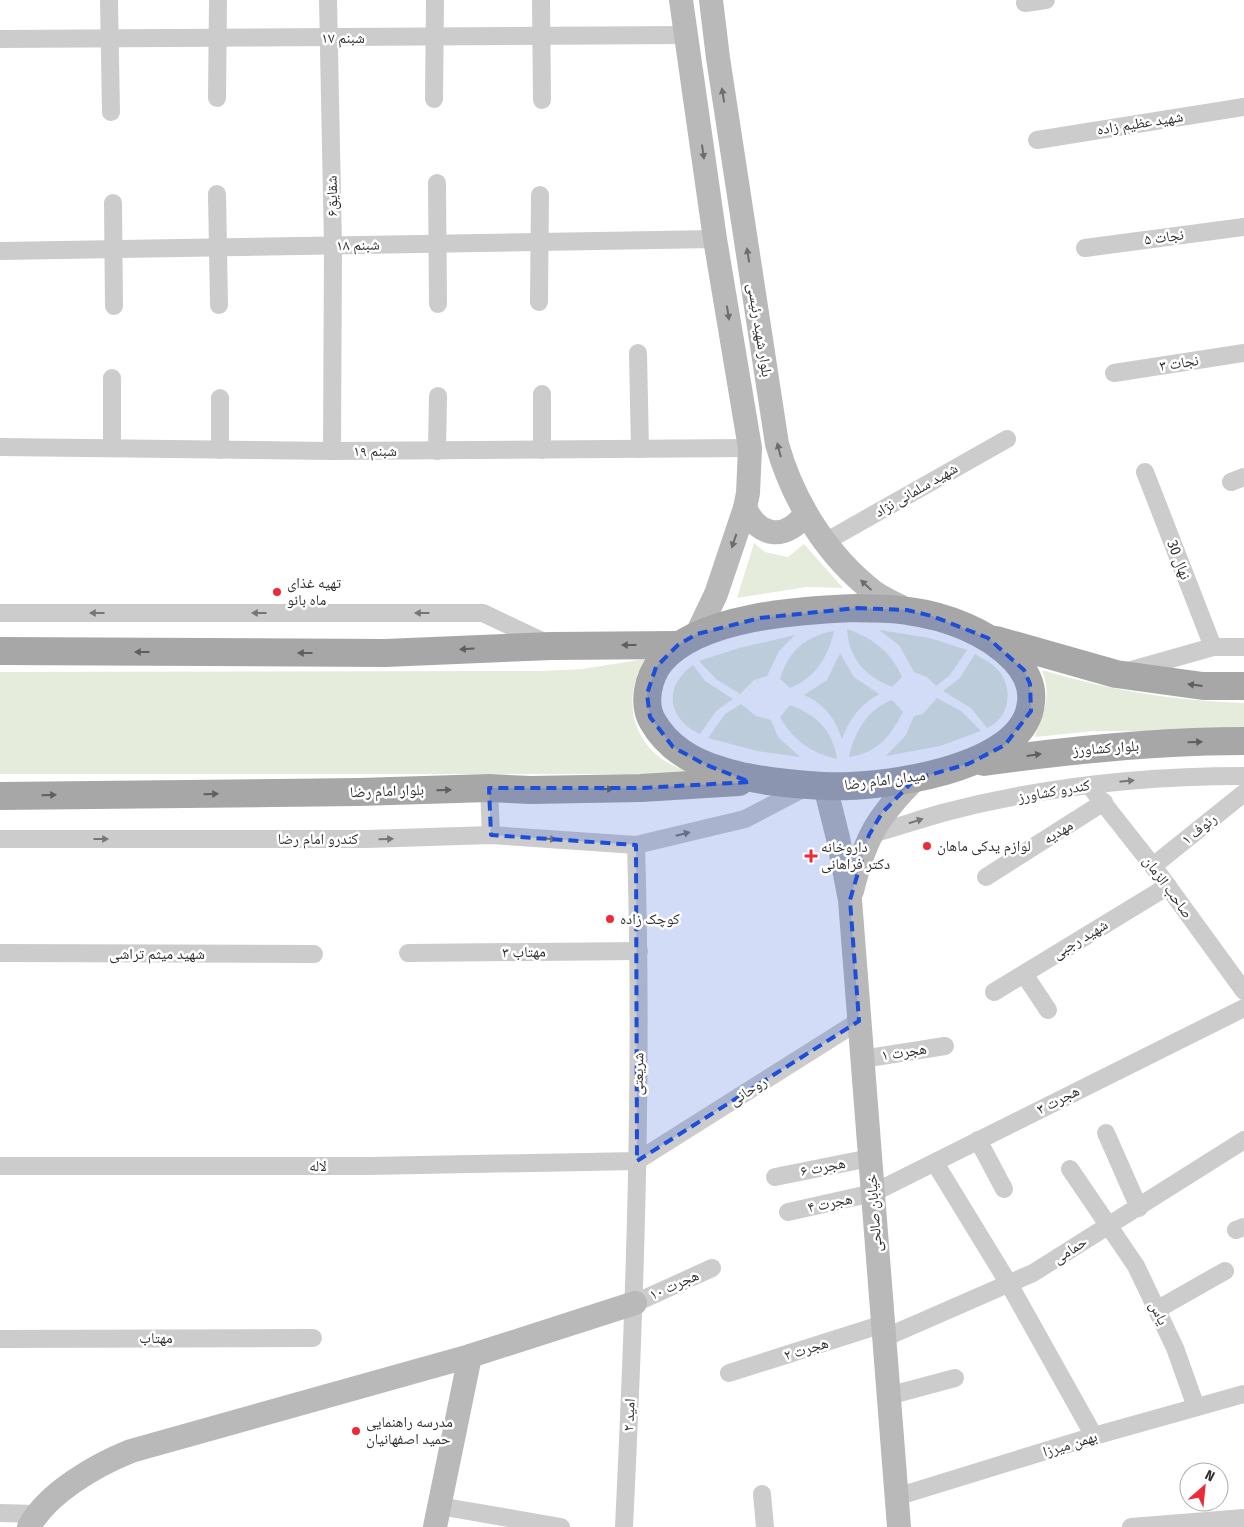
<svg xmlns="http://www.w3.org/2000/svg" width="1244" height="1527" font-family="'Fira Sans Condensed','Noto Naskh Arabic',sans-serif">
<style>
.green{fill:#e5ecdc}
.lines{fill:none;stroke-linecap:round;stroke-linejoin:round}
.street{stroke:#ccc;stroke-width:18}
.secondary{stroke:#b9b9b9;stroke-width:24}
.primary{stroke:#a7a7a7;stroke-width:28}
.oneway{fill:#6d6d6d}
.oneway2{fill:#767676}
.oneway3{fill:#5f5f5f}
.marked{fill:#1d4ed8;fill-opacity:0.2;stroke:#1d4ed8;stroke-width:4;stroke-dasharray:10 6;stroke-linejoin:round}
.poi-dot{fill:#eb2b37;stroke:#fff;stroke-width:2}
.labels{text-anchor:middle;stroke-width:5;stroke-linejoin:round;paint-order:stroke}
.street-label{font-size:15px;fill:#2f2f2f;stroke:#fff}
.poi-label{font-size:15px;fill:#2f2f2f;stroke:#fff;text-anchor:start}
</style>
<rect width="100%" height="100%" fill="#fff"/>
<g class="green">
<polygon points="754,543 765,552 788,557 804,544 843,588 807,587 737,598"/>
<path d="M847,629C873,638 891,652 902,677L892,687C865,676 849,659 847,629Z"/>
<polygon points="879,630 930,638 967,650 950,675 936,686 927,677 914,672 899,645"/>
<path d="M834,631C828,657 815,678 790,688L780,679C788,651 806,636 834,631Z"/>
<polygon points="795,635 779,651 767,676 754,680 740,694 716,679 699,661 739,648"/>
<path d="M840,653L854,677L879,694C859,706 850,718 842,739C835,718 824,704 804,695L827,680Z"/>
<path d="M975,654C981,658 989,661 995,667C1014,684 1012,717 987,728L971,708L943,691L960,678Z"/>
<path d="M645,659C615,710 641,762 697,774H0V672L541,671L582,669Z"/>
<path d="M693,665L705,681L733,699L716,711L700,734C667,719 663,686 693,665Z"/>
<path d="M1042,670C1108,690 1175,701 1244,703V731H1094L1035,737C1044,710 1052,698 1042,670Z"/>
<polygon points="937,698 961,711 981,731 940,746 886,756 906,735 914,716 923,714"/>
<path d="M892,700L903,712C890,737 877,753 849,757C854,732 867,710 892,700Z"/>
<polygon points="741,704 756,716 771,720 778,737 800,757 757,751 708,738 725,714"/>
<path d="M790,705C817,715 833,731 837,759C811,753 793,740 780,717Z"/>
</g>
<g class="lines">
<g class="street">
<polyline points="109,0 111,112"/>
<polyline points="328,0 333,245 332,451"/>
<polyline points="541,0 542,100"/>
<polyline points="1025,3 1046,0"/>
<polyline points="0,39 685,35"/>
<polyline points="217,98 218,0"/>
<polyline points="434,99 435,0"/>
<polyline points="1037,140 1244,107"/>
<polyline points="437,183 438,304"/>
<polyline points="217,194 219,305"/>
<polyline points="113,203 114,306"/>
<polyline points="1085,248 1244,227"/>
<polyline points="0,251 715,239"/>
<polyline points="539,302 540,195"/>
<polyline points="638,353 640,449"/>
<polyline points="1114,373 1244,353"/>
<polyline points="542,394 542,450"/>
<polyline points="220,398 220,450"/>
<polyline points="0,447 332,451 750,448"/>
<polyline points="112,448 112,378"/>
<polyline points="437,451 438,396"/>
<polyline points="1145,472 1213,647"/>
<polyline points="1231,482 1244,477"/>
<polyline points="825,542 1007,439"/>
<polyline points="0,613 483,613 546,643"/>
<polyline points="1128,671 1213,647 1244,647"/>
<polyline points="1089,785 1153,866 1244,991"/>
<polyline points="489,788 491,835"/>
<path d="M869,835C894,828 918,820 942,813C1040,787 1143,776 1244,776"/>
<polyline points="0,839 367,839 491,835 636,845 745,819 808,786"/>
<polyline points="1153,866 1244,793"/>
<polyline points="986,877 1104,802"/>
<polyline points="0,953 314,954"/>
<polyline points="408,953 639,951"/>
<polyline points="1024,974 1048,1010"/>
<polyline points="994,992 1168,886"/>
<polyline points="862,1059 945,1046"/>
<polyline points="1106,1133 1139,1208"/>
<polyline points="978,1140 1004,1189"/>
<polyline points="935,1163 1009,1284 1094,1436"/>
<polyline points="0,1166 369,1166 637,1161 859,1021"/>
<polyline points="1070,1169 1136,1266 1175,1348 1196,1407"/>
<polyline points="775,1177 870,1158"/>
<polyline points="788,1212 873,1193 1244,1008"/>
<polyline points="1236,1230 1244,1227"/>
<polyline points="635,1303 712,1268"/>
<polyline points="1158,1309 1225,1271"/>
<polyline points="884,1338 1033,1273 1244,1140"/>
<polyline points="0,1339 313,1338"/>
<polyline points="729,1373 883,1324"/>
<polyline points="888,1396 955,1378"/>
<polyline points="762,1494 765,1527"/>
<polyline points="896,1497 1094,1436 1244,1394"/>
<polyline points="439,1506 561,1527"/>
<polyline points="0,1513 36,1514"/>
<path d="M624,1527C635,1300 643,1073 636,845"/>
<polyline points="1131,1527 1244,1518"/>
</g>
<g class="secondary">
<polyline points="681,0 715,239 750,448 748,493 745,508 716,594 697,634"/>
<path d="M711,0L718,58L777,444C793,501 827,556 874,592C884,599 896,604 907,610"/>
<path d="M745,508C760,539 787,540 806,513"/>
<polyline points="825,786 838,838 850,900 899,1527"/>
<path d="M852,891C865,838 877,817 915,779"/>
<path d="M29,1527C47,1493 96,1465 131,1451L470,1356L635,1303"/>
<polyline points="435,1527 470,1356"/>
</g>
<g class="primary">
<path d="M857,608C874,609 891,608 908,611C946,616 989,632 1015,660C1026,672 1033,686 1031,702C1026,771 876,789 823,786C791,784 754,781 723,771C694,763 668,748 653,722C642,704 648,677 661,661C700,616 800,610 857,608Z"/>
<polyline points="996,640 1116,674 1203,686 1244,686"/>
<polyline points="0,651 385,653 551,646 678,645"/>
<path d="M984,762C1070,750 1157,741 1244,741"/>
<polyline points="0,796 359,792 489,788 531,790 641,788 739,782"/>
</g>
</g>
<defs><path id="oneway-solid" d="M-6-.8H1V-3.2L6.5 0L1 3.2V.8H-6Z" transform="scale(1.25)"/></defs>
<g class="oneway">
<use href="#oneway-solid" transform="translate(723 95) rotate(-99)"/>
<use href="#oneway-solid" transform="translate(703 152) rotate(82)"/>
<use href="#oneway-solid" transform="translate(748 255) rotate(-99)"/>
<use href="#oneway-solid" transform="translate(728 313) rotate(81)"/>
<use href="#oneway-solid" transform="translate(779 450) rotate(-104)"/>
<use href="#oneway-solid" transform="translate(734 541) rotate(109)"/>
<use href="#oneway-solid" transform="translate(866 585) rotate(-137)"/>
</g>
<g class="oneway2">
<use href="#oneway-solid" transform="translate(97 613) rotate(-180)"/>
<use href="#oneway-solid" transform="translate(259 613) rotate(-180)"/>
<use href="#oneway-solid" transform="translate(422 613) rotate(-180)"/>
<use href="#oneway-solid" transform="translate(1127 781) rotate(-6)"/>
<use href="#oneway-solid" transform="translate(916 821) rotate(-17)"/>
<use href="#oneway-solid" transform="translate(683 834) rotate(-14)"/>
<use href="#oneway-solid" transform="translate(101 839)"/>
<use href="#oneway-solid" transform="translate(386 839) rotate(-2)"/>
<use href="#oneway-solid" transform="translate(549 839) rotate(4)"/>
</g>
<g class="oneway3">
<use href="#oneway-solid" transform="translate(629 645) rotate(180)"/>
<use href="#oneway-solid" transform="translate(467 649) rotate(177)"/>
<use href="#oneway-solid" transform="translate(142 652) rotate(-180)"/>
<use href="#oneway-solid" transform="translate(305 653) rotate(-180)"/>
<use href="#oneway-solid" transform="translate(1195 685) rotate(-173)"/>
<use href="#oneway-solid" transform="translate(1195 742) rotate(-2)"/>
<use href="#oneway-solid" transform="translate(1034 755) rotate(-8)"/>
<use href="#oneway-solid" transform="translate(606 789) rotate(-1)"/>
<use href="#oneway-solid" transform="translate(444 790) rotate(-2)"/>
<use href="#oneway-solid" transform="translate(211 794) rotate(-1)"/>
<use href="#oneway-solid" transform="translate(49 795) rotate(-1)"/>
</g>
<path class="marked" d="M857,608L907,610L932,616L988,638L1024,670L1030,684L1031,711L1005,745L968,764L915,779L882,813L869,835L850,900L859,1021L637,1161L636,845L491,835L489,788H641L750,782L704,764L673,747L650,717L647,694L656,667L678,645L697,634L760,618Z"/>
<g class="poi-dot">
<circle cx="277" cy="592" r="5"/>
<circle cx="927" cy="846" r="5"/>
<path d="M808.5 848.5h5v5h5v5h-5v5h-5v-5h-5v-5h5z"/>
<circle cx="610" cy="919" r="5"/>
<circle cx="356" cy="1431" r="5"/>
</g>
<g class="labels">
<g class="street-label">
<text x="343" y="43">شبنم ۱۷</text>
<text transform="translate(1140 123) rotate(-9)" y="5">شهید عظیم زاده</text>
<text transform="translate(332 196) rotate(-91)" y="5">شقایق۶</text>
<text transform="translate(1164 237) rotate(-8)" y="5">نجات ۵</text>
<text transform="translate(358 245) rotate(-1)" y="5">شبنم ۱۸</text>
<text transform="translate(760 330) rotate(81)" y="5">بلوار شهید رئیسی</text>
<text transform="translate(1179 363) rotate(-9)" y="5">نجات ۳</text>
<text x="375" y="456">شبنم ۱۹</text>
<text transform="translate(916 490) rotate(-30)" y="5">شهید سلمانی نژاد</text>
<text transform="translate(1179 560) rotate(69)" y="5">نهال 30</text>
<text transform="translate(1106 748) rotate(-4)" y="5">بلوار کشاورز</text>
<text transform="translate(885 780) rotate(-7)" y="5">میدان امام رضا</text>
<text transform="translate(387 791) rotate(-2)" y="5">بلوار امام رضا</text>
<text transform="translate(1054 791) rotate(-10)" y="5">کندرو کشاورز</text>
<text transform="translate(1199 829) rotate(-39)" y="5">رئوف ۱</text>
<text transform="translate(1058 832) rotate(-32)" y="5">مهدیه</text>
<text x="318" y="844">کندرو امام رضا</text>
<text transform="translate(1168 887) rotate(54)" y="5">صاحب الزمان</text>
<text transform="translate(1080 939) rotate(-31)" y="5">شهید رجبی</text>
<text transform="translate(524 952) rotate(-1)" y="5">مهتاب ۳</text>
<text x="157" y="959">شهید میثم تراشی</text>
<text transform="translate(904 1052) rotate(-9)" y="5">هجرت ۱</text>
<text transform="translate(638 1074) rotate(-89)" y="5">شریعتی</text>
<text transform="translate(748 1091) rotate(-32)" y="5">روحانی</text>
<text transform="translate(1058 1100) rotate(-27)" y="5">هجرت ۳</text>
<text x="318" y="1171">لاله</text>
<text transform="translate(823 1167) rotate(-11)" y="5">هجرت ۶</text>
<text transform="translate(830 1203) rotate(-12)" y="5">هجرت ۴</text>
<text transform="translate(874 1213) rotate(-94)" y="5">خیابان صالحی</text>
<text transform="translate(1070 1250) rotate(-32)" y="5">حمامی</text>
<text transform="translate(674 1285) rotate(-24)" y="5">هجرت ۱۰</text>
<text transform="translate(1159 1313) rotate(65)" y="5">یاس</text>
<text x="156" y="1343">مهتاب</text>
<text transform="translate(806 1349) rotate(-17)" y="5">هجرت ۲</text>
<text transform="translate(629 1415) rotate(-87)" y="5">امید ۲</text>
<text transform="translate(1070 1444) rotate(-17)" y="5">بهمن میرزا</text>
</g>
<g class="poi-label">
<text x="287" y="588">تهیه غذای<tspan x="287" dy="17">ماه بانو</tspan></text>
<text x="937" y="851">لوازم یدکی ماهان</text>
<text x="821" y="852">داروخانه<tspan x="821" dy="17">دکتر فراهانی</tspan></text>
<text x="620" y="924">کوچک زاده</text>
<text x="366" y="1427">مدرسه راهنمایی<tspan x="366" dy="17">حمید اصفهانیان</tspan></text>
</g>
</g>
<g transform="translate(1204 1487) rotate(27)"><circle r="24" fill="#ffffff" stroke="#acacac"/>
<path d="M0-4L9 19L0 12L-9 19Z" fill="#eb2b37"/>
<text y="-8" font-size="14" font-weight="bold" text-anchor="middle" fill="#2f2f2f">N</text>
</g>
</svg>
